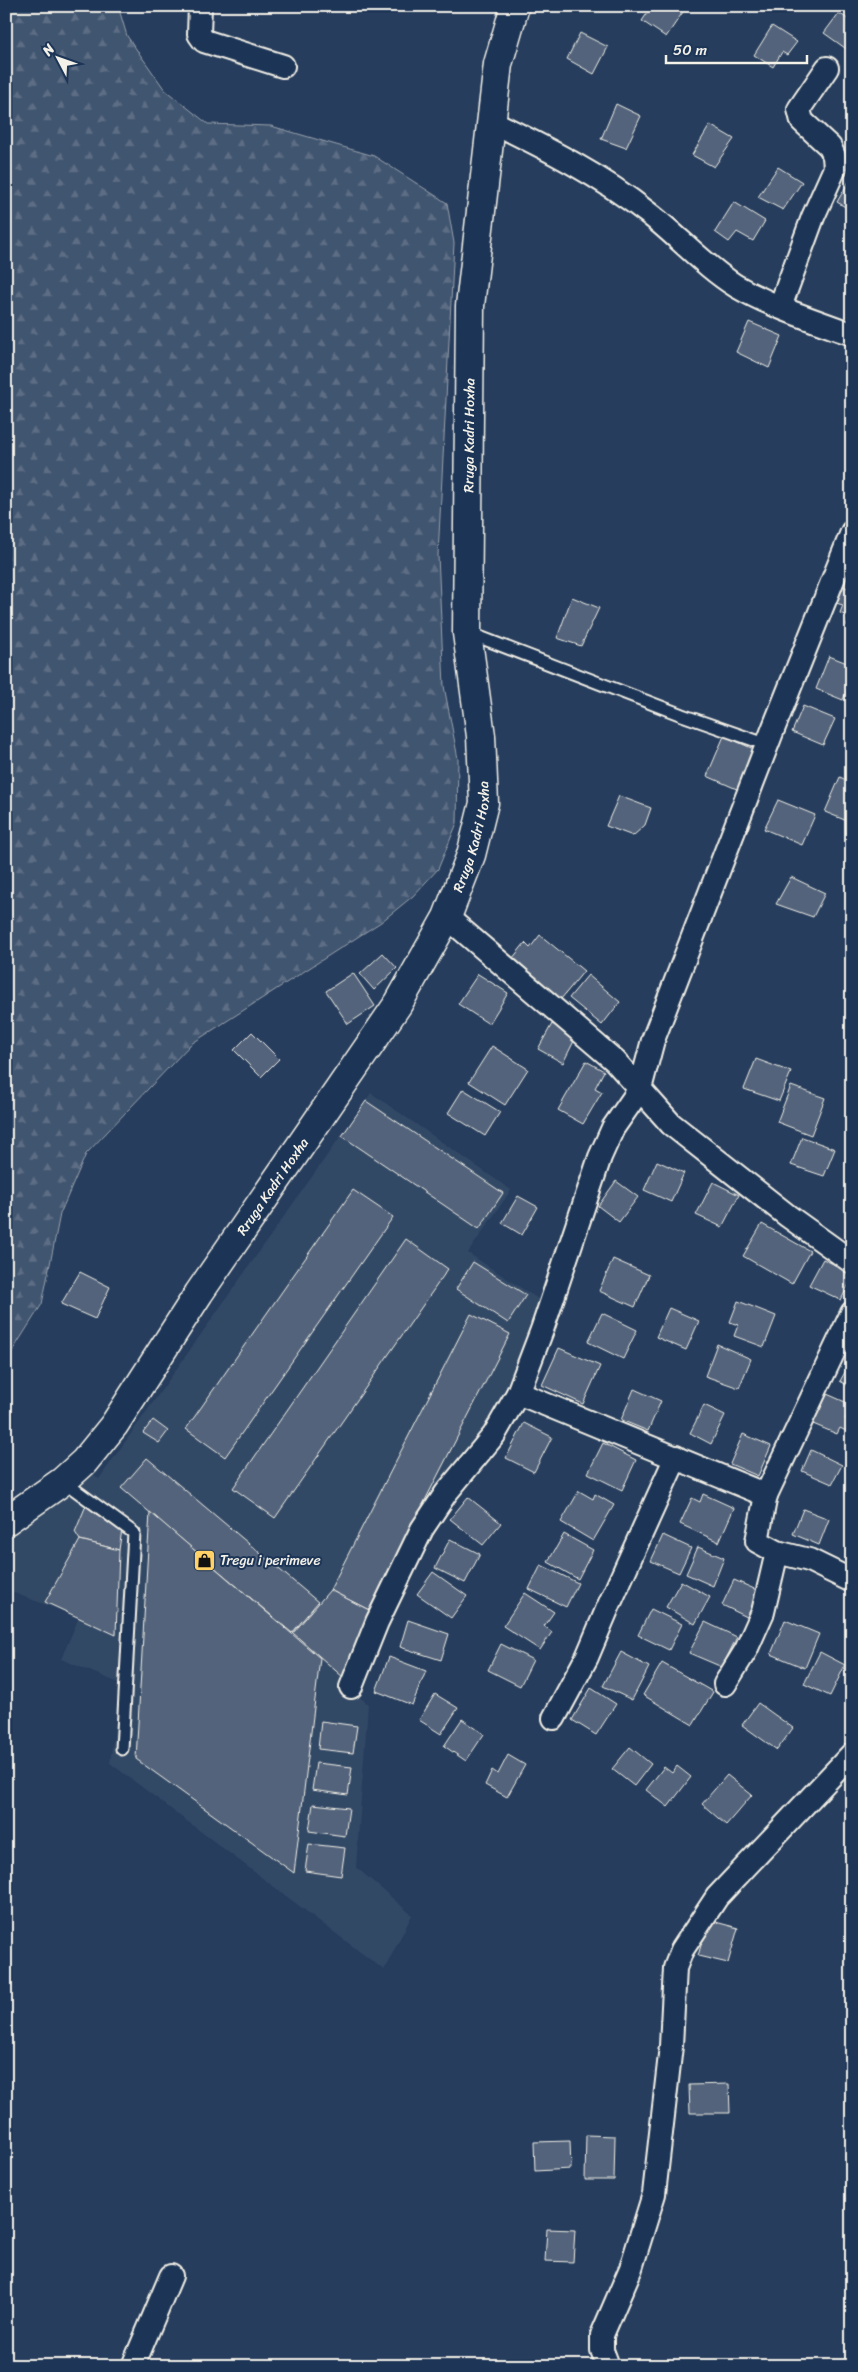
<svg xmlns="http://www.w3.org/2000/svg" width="858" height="2372" font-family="Sriracha,sans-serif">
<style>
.built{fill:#334966}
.forest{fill:url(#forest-firs);stroke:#9aa2ac}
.building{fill:#52647b;stroke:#f4f1e8}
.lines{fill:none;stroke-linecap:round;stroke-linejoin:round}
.lane-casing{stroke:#f4f1e8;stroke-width:15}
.street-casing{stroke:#f4f1e8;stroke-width:26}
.secondary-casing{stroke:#f4f1e8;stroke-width:31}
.lane{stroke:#1d3557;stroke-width:11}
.street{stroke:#1d3557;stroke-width:22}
.secondary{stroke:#1d3557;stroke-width:28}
.labels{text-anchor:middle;stroke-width:4;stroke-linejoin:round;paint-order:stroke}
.street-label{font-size:14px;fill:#f4f1e8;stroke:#1d3557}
.poi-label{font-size:14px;fill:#f4f1e8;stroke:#1d3557;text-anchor:start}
</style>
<defs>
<pattern id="forest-firs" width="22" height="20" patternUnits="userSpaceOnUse" patternTransform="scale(1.25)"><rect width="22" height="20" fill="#40546f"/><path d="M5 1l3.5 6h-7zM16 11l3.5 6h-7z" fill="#5c6d84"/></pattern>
</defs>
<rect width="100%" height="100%" fill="#263d5d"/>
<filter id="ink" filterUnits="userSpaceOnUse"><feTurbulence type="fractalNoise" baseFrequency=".02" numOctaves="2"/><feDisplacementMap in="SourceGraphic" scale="10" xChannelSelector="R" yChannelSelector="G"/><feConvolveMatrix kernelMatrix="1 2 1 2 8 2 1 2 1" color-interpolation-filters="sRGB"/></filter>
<g filter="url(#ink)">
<polygon class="built" points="371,1093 511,1190 468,1253 541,1301 501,1401 488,1424 453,1473 356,1694 368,1704 356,1867 412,1915 384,1970 110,1763 121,1684 61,1659 79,1617 6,1590 6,1529 92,1473 99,1479"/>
<polygon class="forest" points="6,6 118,6 127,36 165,90 208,124 271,126 374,156 447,203 454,243 438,555 444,686 458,759 457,823 438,869 413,896 381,922 191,1044 86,1154 60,1214 42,1304 11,1353 6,1349"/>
<g class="building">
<polygon points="652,6 687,6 666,37 642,21"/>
<polygon points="839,13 852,22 852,53 824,33"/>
<polygon points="772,26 797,42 787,55 782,52 773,67 754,55"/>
<polygon points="580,33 608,47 594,74 567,59"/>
<polygon points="616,104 641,116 626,148 601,139"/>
<polygon points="710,125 734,139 714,167 692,155"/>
<polygon points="778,167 802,182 783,210 758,197"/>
<polygon points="852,176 852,211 837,202"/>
<polygon points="734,202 765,221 753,241 737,232 729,242 715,232"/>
<polygon points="749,322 782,336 769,368 736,352"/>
<polygon points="843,586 852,590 852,628 846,625 849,617 840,613 843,605 836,603"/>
<polygon points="572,597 599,608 581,646 557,638"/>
<polygon points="829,656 852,665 852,678 843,700 816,689"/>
<polygon points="803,706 835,719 823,745 792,732"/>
<polygon points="724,736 756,750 739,790 707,776"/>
<polygon points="840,777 852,783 852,823 825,812"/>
<polygon points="619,796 651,808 645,825 633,836 606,826"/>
<polygon points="778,800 815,815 802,845 764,829"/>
<polygon points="791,877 825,893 813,917 776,904"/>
<polygon points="540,935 584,971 561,999 512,959 525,943 530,948"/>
<polygon points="383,953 397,968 374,990 360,974"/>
<polygon points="353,973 375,1006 348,1024 326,991"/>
<polygon points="478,974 508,993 489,1024 458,1004"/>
<polygon points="588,975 620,1002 602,1025 569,998"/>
<polygon points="552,1024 576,1037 563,1063 538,1049"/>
<polygon points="252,1032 279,1059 261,1077 234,1050"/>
<polygon points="492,1046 528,1069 505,1105 469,1082"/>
<polygon points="756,1059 791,1072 779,1101 744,1089"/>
<polygon points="586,1061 604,1071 595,1088 602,1092 583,1124 558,1110"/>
<polygon points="791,1086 825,1098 811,1135 777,1122"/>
<polygon points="463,1089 500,1112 485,1136 448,1113"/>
<polygon points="366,1101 503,1193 479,1229 342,1136"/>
<polygon points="802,1137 835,1149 824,1176 791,1165"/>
<polygon points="657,1161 684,1173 671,1202 644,1190"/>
<polygon points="616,1181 638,1197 619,1222 598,1206"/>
<polygon points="713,1182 739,1195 722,1227 696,1215"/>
<polygon points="353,1190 393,1217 225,1457 186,1429"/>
<polygon points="518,1196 538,1207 522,1235 502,1223"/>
<polygon points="762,1224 810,1251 792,1284 743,1256"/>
<polygon points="406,1239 448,1269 275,1518 233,1488"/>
<polygon points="613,1259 649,1275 635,1307 599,1291"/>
<polygon points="823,1259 852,1273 852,1278 841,1300 809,1285"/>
<polygon points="473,1262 526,1295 508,1323 456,1289"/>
<polygon points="80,1272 110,1287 95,1319 61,1304"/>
<polygon points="738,1301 776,1316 764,1347 734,1336 738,1325 730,1322"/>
<polygon points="669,1308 699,1321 686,1350 656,1337"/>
<polygon points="602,1313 637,1330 623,1359 588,1342"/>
<polygon points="471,1314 510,1334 369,1610 330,1590"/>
<polygon points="717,1344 751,1359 739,1388 705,1376"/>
<polygon points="559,1348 600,1366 583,1404 542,1385"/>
<polygon points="852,1360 852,1388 840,1381"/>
<polygon points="634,1389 661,1401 648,1431 621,1420"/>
<polygon points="827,1394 852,1405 845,1419 851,1422 846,1431 840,1428 837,1434 813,1424"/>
<polygon points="704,1405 725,1415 711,1444 690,1433"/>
<polygon points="153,1420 168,1431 159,1443 143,1433"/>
<polygon points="524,1423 552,1437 534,1472 506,1458"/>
<polygon points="743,1434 771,1446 758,1476 730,1464"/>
<polygon points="603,1443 636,1460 622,1490 588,1473"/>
<polygon points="811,1450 842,1465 832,1484 802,1471"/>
<polygon points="147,1458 318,1602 292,1633 121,1488"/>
<polygon points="579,1491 593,1499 595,1494 614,1505 593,1541 561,1522"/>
<polygon points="703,1494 734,1508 719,1542 680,1524 692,1498 700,1502"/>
<polygon points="468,1497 501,1523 483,1545 450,1519"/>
<polygon points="87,1503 122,1529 119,1550 80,1540 75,1532"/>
<polygon points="803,1509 829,1519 819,1545 793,1534"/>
<polygon points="150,1512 320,1658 294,1873 136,1759"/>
<polygon points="564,1534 593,1550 578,1579 548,1562"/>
<polygon points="663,1535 691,1548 679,1573 651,1561"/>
<polygon points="450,1539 480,1554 465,1583 435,1568"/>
<polygon points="80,1540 119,1550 116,1635 45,1602"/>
<polygon points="698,1547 724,1558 713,1586 686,1574"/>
<polygon points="541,1565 578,1583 566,1607 529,1589"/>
<polygon points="433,1572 467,1596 451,1618 417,1594"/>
<polygon points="734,1580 759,1591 747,1617 722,1605"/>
<polygon points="681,1581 710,1597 695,1624 666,1607"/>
<polygon points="330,1590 369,1610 344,1678 293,1633"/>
<polygon points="525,1593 554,1612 544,1626 552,1632 540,1650 503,1626"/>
<polygon points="651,1609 682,1624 669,1650 638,1635"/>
<polygon points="408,1620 449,1634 441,1660 400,1647"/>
<polygon points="785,1620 819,1634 805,1668 771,1654"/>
<polygon points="705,1622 737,1637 722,1667 689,1653"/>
<polygon points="501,1644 533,1660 520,1686 488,1670"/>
<polygon points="621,1652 649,1667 632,1700 603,1686"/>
<polygon points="820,1652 845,1665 830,1696 804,1684"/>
<polygon points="389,1657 426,1671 412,1705 376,1691"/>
<polygon points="662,1663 713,1692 693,1725 643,1695"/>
<polygon points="591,1688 616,1704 596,1735 572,1720"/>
<polygon points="435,1694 458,1708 441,1734 419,1720"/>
<polygon points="758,1703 793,1728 777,1750 742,1725"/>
<polygon points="462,1719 484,1734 466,1761 444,1746"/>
<polygon points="321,1721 357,1726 353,1753 318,1749"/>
<polygon points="630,1747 651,1764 634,1786 612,1769"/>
<polygon points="508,1755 525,1765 507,1797 485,1785 492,1770 498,1774"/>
<polygon points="316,1763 352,1767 348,1795 312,1790"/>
<polygon points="677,1766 691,1777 668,1807 646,1790 664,1767 672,1773"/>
<polygon points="727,1775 752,1795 726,1825 702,1804"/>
<polygon points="313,1804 349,1808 345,1836 309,1831"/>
<polygon points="309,1844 345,1848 341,1876 305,1871"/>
<polygon points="708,1920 738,1928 728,1963 698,1956"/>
<polygon points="729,2084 730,2113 690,2113 689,2085"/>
<polygon points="586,2135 615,2136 614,2180 585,2180"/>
<polygon points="570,2141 571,2169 535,2171 534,2142"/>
<polygon points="547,2229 575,2230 573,2262 545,2261"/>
</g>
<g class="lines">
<defs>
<g id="lane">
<polyline points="469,633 682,715 768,745"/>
<polyline points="63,1481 134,1533 122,1749"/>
</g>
<g id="street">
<polyline points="200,6 199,34 204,41 283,66"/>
<path d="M491,121C546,148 600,175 648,213C678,236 704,266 736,286C772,307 813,320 852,334"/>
<polyline points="780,307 813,217 835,168 834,156 830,147 802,121 799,109 827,68"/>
<polyline points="447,917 615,1061 671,1124 788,1216 852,1262"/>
<polyline points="852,1313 766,1495 757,1541 777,1552 809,1560 852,1581"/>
<polyline points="518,1393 766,1495"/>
<polyline points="725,1684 746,1650 763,1612 777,1552"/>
<polyline points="351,1687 377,1622 422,1529 446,1493 494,1435 518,1393 542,1330 600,1157 613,1128 640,1089 653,1040 774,727 852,532"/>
<polyline points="554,1718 587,1657 609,1605 676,1457"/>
<polyline points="133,2366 171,2276"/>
<polyline points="608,2366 602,2350 602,2335 631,2268 654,2194 671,2046 675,1968 682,1950 717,1897 852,1754"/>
</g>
<g id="secondary">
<path id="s1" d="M6,1521L63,1481L84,1462L114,1425L199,1293L398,1004L447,917L471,855L484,803L481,736L467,633L470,306L498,64L515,6"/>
</g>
</defs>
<use href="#lane" class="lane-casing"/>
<use href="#street" class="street-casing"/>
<use href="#secondary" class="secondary-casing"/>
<use href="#lane" class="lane"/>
<use href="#street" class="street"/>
<use href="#secondary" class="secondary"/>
</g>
</g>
<defs>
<symbol id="shop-square" viewBox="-11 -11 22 22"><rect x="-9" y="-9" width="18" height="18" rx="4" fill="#ffd166" stroke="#1d3557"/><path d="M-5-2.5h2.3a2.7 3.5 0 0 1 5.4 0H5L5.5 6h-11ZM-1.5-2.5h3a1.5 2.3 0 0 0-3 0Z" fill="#111"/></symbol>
</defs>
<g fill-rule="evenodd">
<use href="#shop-square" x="192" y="1548" width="25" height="25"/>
</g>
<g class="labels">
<g class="street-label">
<text dy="5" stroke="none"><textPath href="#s1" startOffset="1242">Rruga Kadri Hoxha</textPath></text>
<text dy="5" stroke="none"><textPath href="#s1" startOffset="838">Rruga Kadri Hoxha</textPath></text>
<text dy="5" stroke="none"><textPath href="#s1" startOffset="432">Rruga Kadri Hoxha</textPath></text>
</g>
<g class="poi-label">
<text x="220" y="1565">Tregu i perimeve</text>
</g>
</g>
<rect width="858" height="2372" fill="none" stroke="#1d3557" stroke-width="25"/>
<rect x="12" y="12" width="833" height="2347" fill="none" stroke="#f4f1e8" stroke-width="2" filter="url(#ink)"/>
<g transform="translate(58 58) rotate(311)" stroke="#1d3557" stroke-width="4" paint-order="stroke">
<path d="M0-4L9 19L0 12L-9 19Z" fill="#f4f1e8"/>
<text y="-8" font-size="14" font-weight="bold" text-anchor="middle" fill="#f4f1e8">N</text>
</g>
<path d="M666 55v8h141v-8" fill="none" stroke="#f4f1e8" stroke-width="2.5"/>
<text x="673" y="55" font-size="15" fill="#f4f1e8" stroke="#1d3557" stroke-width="4" paint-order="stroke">50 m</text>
</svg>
